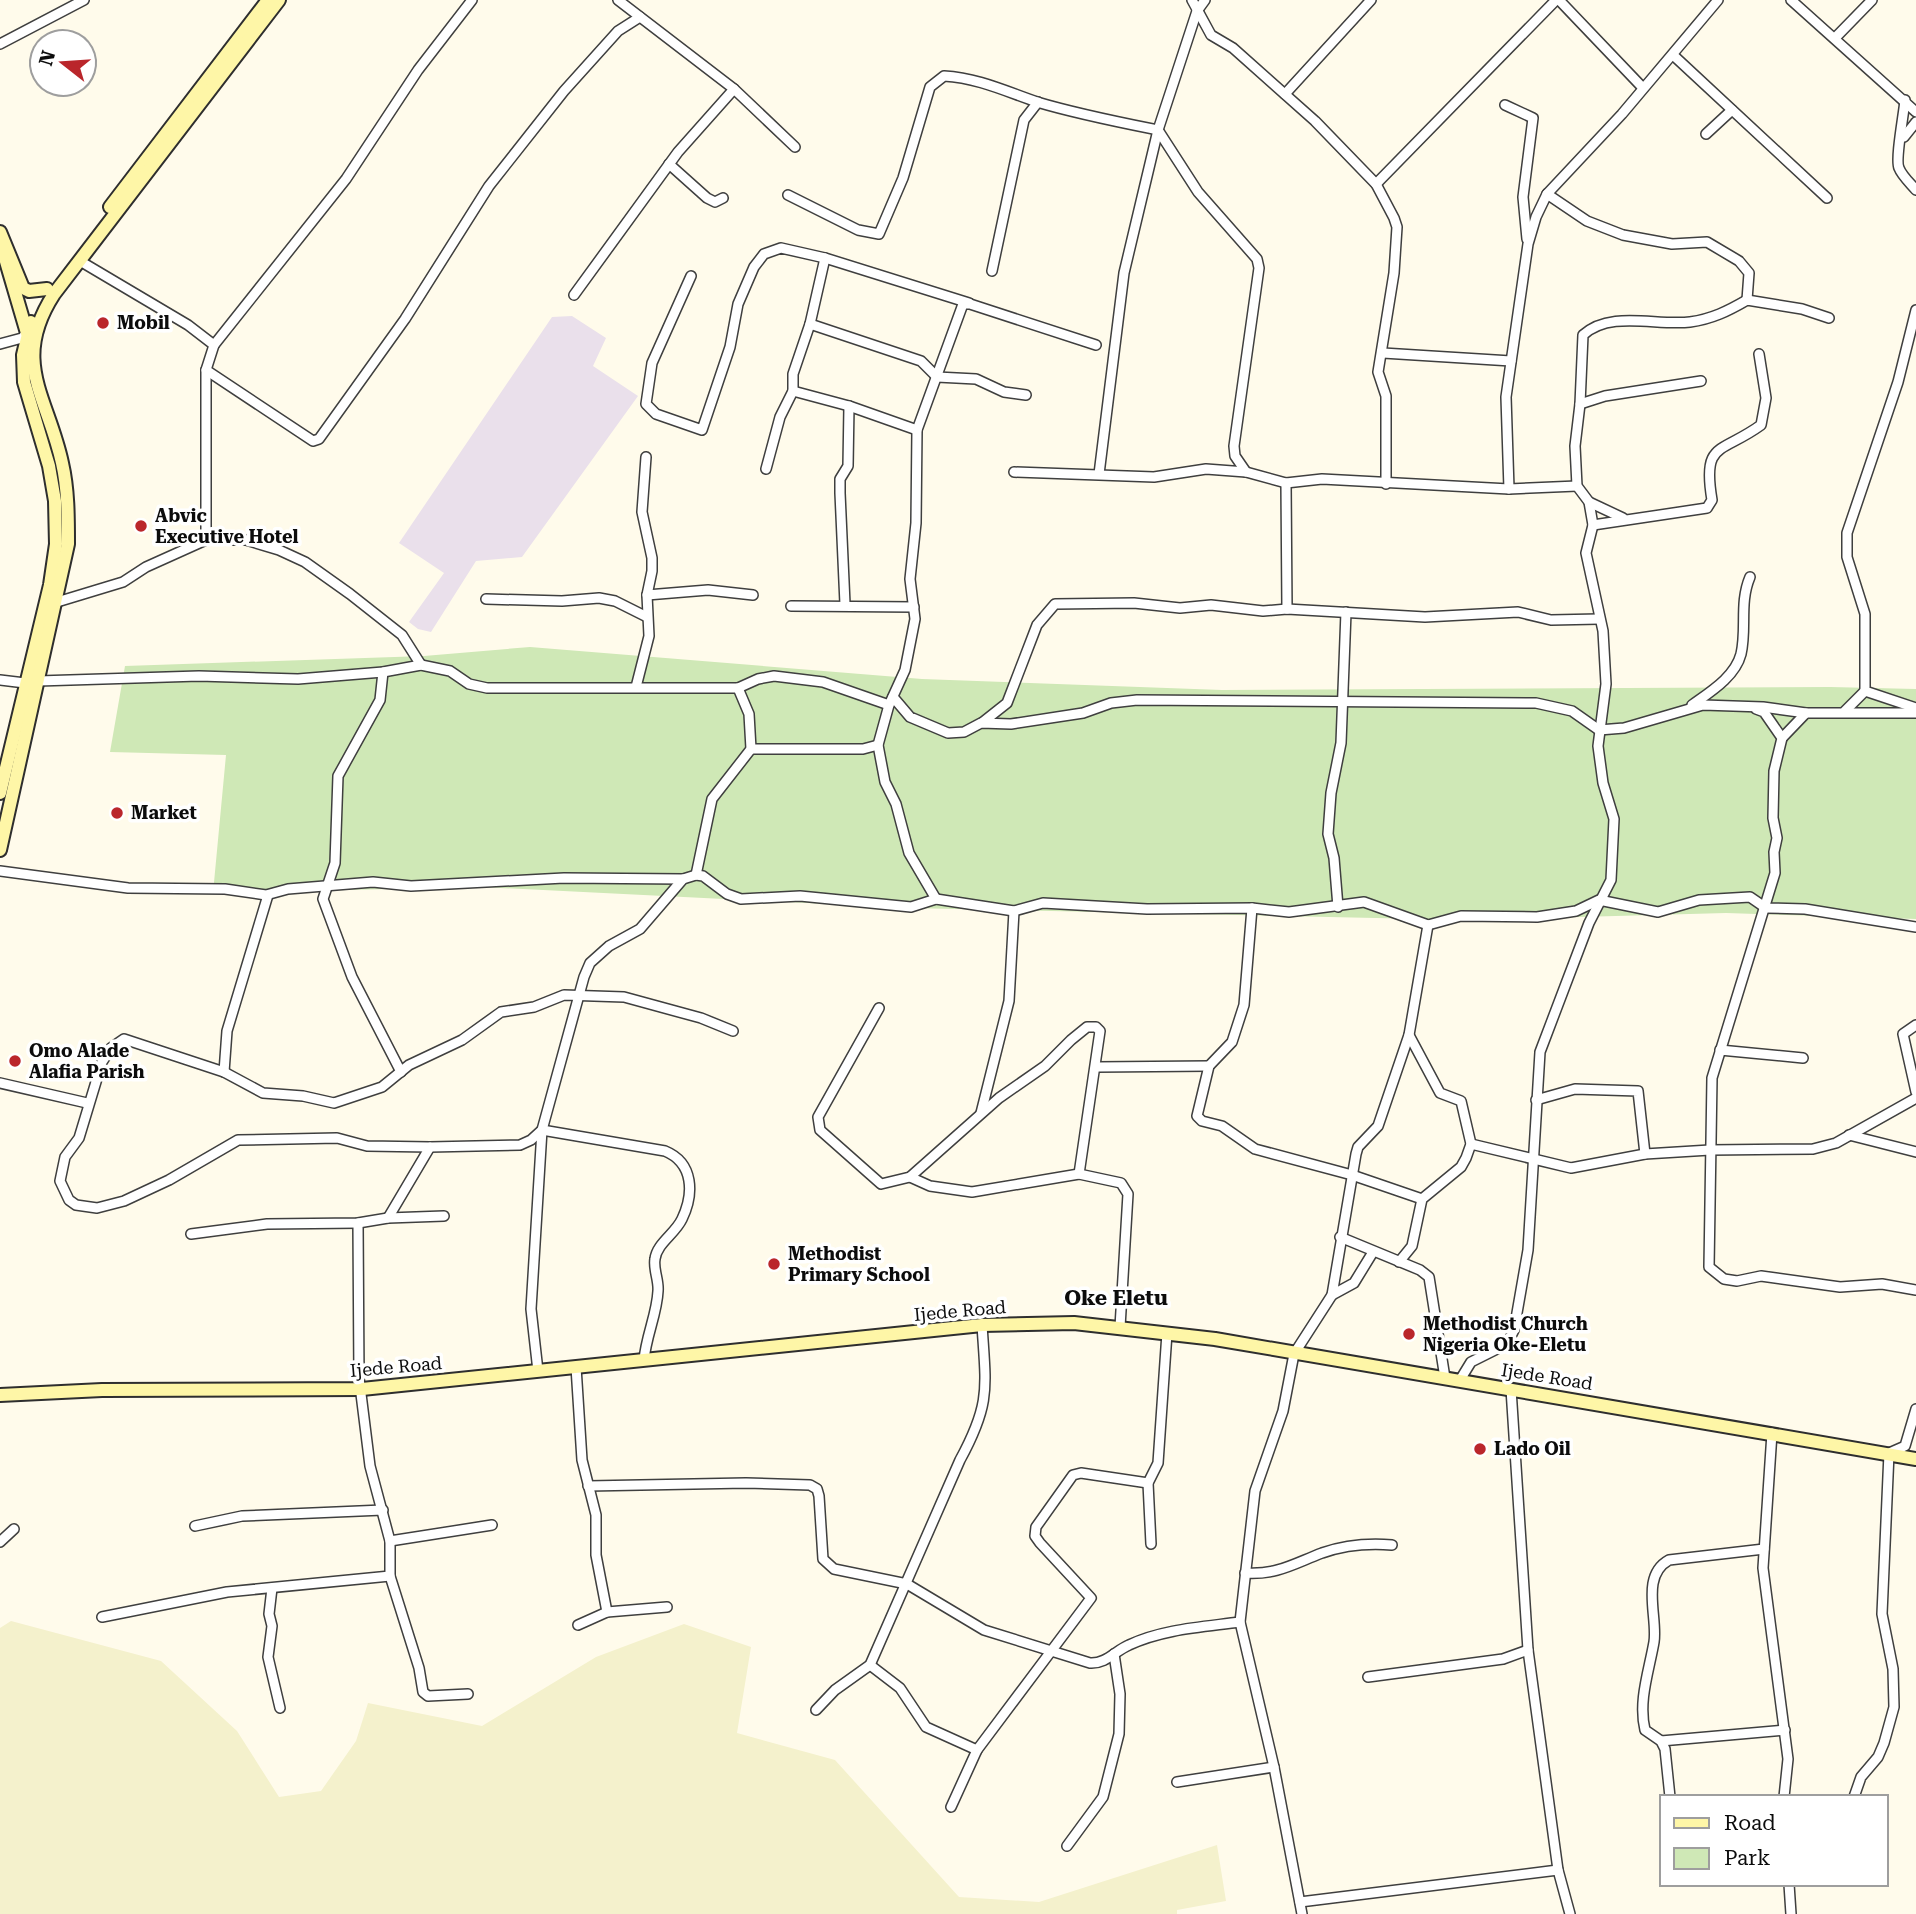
<svg xmlns="http://www.w3.org/2000/svg" width="1916" height="1914" font-family="'Roboto Serif',serif">
<style>
.industrial{fill:#eae0eb}
.farmland{fill:#f4f1cc}
.green{fill:#cfe8b6}
.lines{fill:none;stroke-linecap:round;stroke-linejoin:round}
.street-casing{stroke:#3f3f3f;stroke-width:12}
.secondary-casing{stroke:#2e2e2e;stroke-width:16}
.street{stroke:#fff;stroke-width:9}
.secondary{stroke:#fef6a7;stroke-width:12}
.poi-dot{fill:#ba262b;stroke:#fff;stroke-width:2.5}
.labels{text-anchor:middle;stroke-width:7;stroke-linejoin:round;paint-order:stroke}
.poi-label{font-size:18px;font-weight:bold;fill:#0c0c0c;stroke:#fff;text-anchor:start}
.street-label{font-size:18px;fill:#0c0c0c;stroke:#fff}
.quarter-label{font-size:21px;font-weight:bold;fill:#0c0c0c;stroke:#fff}
</style>
<rect width="100%" height="100%" fill="#fffbeb"/>
<polygon class="industrial" points="572,316 606,338 593,366 638,396 522,557 476,561 431,632 418,629 409,622 444,573 399,543 552,317"/>
<polygon class="farmland" points="11,1621 161,1661 237,1731 279,1797 321,1791 356,1741 368,1703 482,1726 596,1657 684,1624 751,1647 737,1733 835,1760 959,1897 1039,1902 1217,1845 1226,1901 1177,1910 1177,1914 0,1914 0,1628"/>
<polygon class="green" points="530,647 922,679 1222,690 1830,687 1916,689 1916,919 1726,913 1470,920 908,908 482,887 213,893 226,755 110,752 125,666 424,656"/>
<g class="lines">
<defs>
<g id="street">
<polyline points="1192,0 1211,35 1233,48 1315,121 1376,184 1394,218 1397,227 1394,273 1378,372 1386,396 1386,484"/>
<polyline points="1559,0 1643,88"/>
<polyline points="1791,0 1916,112"/>
<polyline points="1835,38 1872,0"/>
<polyline points="0,44 84,0"/>
<polyline points="1673,55 1827,198"/>
<polyline points="734,89 795,147"/>
<polyline points="1285,94 1371,0"/>
<path d="M1905,100C1904,113 1895,160 1899,168C1902,176 1911,184 1916,190"/>
<polyline points="1505,105 1533,118 1523,197 1527,239"/>
<polyline points="1706,134 1732,110"/>
<polyline points="1904,137 1916,122"/>
<polyline points="669,164 707,198 715,202 723,198"/>
<polyline points="1376,184 1556,0"/>
<polyline points="1547,194 1587,221 1623,235 1672,244 1707,242 1739,261 1749,273 1747,300"/>
<path d="M788,195L858,230L879,234L903,178L930,87L944,76C978,78 1005,91 1037,102C1077,114 1118,122 1158,130L1198,192L1257,259L1259,268L1234,446L1235,456L1246,472"/>
<polyline points="80,261 188,325 214,345 206,370 313,441 319,439 405,319 489,186 564,91 618,31 640,17"/>
<polyline points="992,271 1024,120 1038,102"/>
<polyline points="691,276 652,363 646,404 656,414 702,430 730,347 738,304 754,267 764,254 781,248 825,258 969,303"/>
<polyline points="574,295 678,152 734,89 618,0"/>
<polyline points="1916,310 1898,382 1847,533 1847,557 1865,614 1865,691 1916,708"/>
<polyline points="810,324 921,361 937,377 976,379 1004,392 1026,395"/>
<polyline points="0,344 22,338 27,333"/>
<polyline points="214,345 346,179 418,70 472,0"/>
<polyline points="1383,353 1511,361"/>
<polyline points="793,391 849,406 917,430"/>
<polyline points="1580,404 1605,396 1701,381"/>
<polyline points="766,469 780,417 793,391 793,374 810,324 825,258"/>
<polyline points="1014,472 1154,477 1206,469 1246,472 1286,483 1322,479 1509,489 1577,486"/>
<polyline points="1099,474 1124,273 1158,130 1197,11 1205,0"/>
<polyline points="1286,483 1287,609"/>
<polyline points="1509,489 1506,397 1528,244 1536,217 1547,194 1622,114 1718,0"/>
<polyline points="1589,502 1623,518"/>
<path d="M1593,525L1707,508L1712,500C1702,441 1721,454 1761,425L1766,398L1759,354"/>
<polyline points="206,540 206,370"/>
<polyline points="647,595 708,590 753,595"/>
<polyline points="486,599 562,601 599,598 615,601 647,617"/>
<polyline points="57,602 123,582 146,567 206,540 246,540 279,550 305,562 350,594 402,635 421,665"/>
<polyline points="845,604 840,493 840,479 848,466 849,406"/>
<polyline points="791,606 914,607"/>
<polyline points="383,672 380,700 338,776 335,863 323,899 352,977 401,1072"/>
<polyline points="0,680 25,683"/>
<polyline points="38,681 199,676 298,679 383,672 421,665 450,671 469,684 487,688 738,688 758,679 774,676 823,682 889,705"/>
<polyline points="636,687 649,636 647,595 652,571 652,558 642,512 646,457"/>
<polyline points="893,697 910,717 948,733 964,732 981,723 1011,724 1083,713 1111,703 1137,700 1536,703 1572,711 1599,730 1624,728 1703,705 1763,707 1806,713 1916,713"/>
<path d="M1692,705C1710,692 1735,677 1741,654C1747,628 1739,603 1750,577"/>
<polyline points="1756,709 1764,712 1782,738 1774,771 1773,818 1777,838 1774,852 1775,873 1712,1078 1709,1267 1724,1279 1737,1281 1761,1276 1840,1287 1882,1284 1916,1290"/>
<polyline points="1845,711 1865,691"/>
<polyline points="983,722 1007,703 1037,625 1055,604 1134,603 1180,608 1211,605 1263,611 1287,609 1425,617 1518,612 1551,620 1599,619"/>
<polyline points="1782,738 1806,713"/>
<polyline points="751,749 863,749 878,745"/>
<polyline points="0,871 128,888 225,889 266,895 288,889 373,882 411,886 564,878 683,879"/>
<polyline points="696,875 712,799 751,749 749,714 738,688"/>
<polyline points="936,899 909,853 896,804 885,782 878,745 889,705 905,670 915,619 910,579 916,523 917,430 963,304 970,304 1096,345"/>
<polyline points="1338,907 1334,858 1328,834 1331,793 1341,743 1346,612"/>
<polyline points="1252,908 1244,1005 1232,1042 1209,1066 1197,1116 1202,1121 1222,1126 1255,1149 1352,1175 1422,1199"/>
<polyline points="879,1008 818,1117 820,1130 881,1184 910,1177 999,1098 1045,1066 1071,1040 1087,1027 1096,1027 1100,1031 1079,1174"/>
<polyline points="1916,1025 1903,1034 1916,1092"/>
<polyline points="1720,1050 1803,1058"/>
<polyline points="1097,1067 1209,1066"/>
<polyline points="224,1072 227,1031 268,895"/>
<polyline points="0,1083 87,1103"/>
<polyline points="1536,1100 1575,1089 1638,1091 1645,1154"/>
<polyline points="981,1113 1009,1001 1014,911"/>
<polyline points="1849,1135 1916,1152"/>
<polyline points="1471,1144 1571,1168 1645,1154 1710,1150 1813,1149 1836,1143 1916,1098"/>
<polyline points="910,1177 930,1186 972,1192 1079,1174 1121,1183 1128,1194 1120,1327"/>
<polyline points="388,1218 430,1147"/>
<polyline points="358,1223 359,1378 370,1466 390,1541 390,1576 419,1668 423,1692 428,1696 468,1694"/>
<polyline points="191,1234 267,1224 358,1223 388,1218 444,1216"/>
<polyline points="1340,1237 1420,1270 1429,1277 1445,1378"/>
<polyline points="1399,1262 1412,1246 1422,1199 1461,1167 1466,1158 1471,1144 1461,1101 1440,1093 1409,1035"/>
<polyline points="1332,1295 1354,1283 1373,1252"/>
<path d="M644,1360C646,1336 657,1314 658,1291C659,1280 653,1269 655,1259C657,1243 675,1234 682,1219C694,1194 694,1163 665,1151L542,1130L531,1140L520,1145L430,1147L367,1146L337,1138L238,1140L169,1180L124,1201L97,1208L76,1205L69,1200L60,1181L65,1157L79,1138L102,1062L111,1048L124,1039L224,1072L263,1093L303,1096L334,1103L382,1087L409,1065L462,1040L501,1012L534,1007L564,995L624,997L701,1018L733,1031"/>
<polyline points="576,1367 582,1460 596,1515 596,1555 607,1612"/>
<polyline points="538,1371 531,1309 542,1130 584,977 590,963 609,946 640,929 683,879 696,875 703,876 727,894 741,899 800,896 911,907 936,899 1014,911 1043,903 1147,909 1252,908 1289,912 1364,902 1428,925 1461,916 1537,917 1576,911 1599,900 1658,912 1699,900 1750,897 1766,908 1805,909 1916,927"/>
<path d="M1460,1380L1471,1362L1507,1344L1514,1330L1528,1250L1540,1052L1589,923L1611,880L1614,819L1603,783L1598,746L1606,684L1603,631L1586,553L1593,525L1589,502L1577,486L1575,446L1580,404L1583,335C1610,310 1656,326 1690,322C1712,319 1728,311 1747,300L1802,309L1829,318"/>
<polyline points="1511,1389 1528,1650 1558,1870 1570,1914"/>
<polyline points="1772,1433 1763,1568 1788,1759 1784,1797"/>
<path d="M588,1486L746,1483L810,1485L817,1489L819,1496L823,1559L834,1569L907,1584L984,1630L1090,1663C1106,1664 1115,1651 1129,1645C1163,1629 1203,1627 1240,1622"/>
<polyline points="195,1526 242,1516 383,1510"/>
<polyline points="390,1541 492,1525"/>
<polyline points="0,1542 14,1529"/>
<polyline points="1151,1544 1148,1483 1158,1463 1167,1333"/>
<path d="M1245,1573C1277,1575 1293,1564 1322,1553C1345,1545 1368,1543 1392,1545"/>
<polyline points="272,1588 269,1614 272,1626 268,1657 280,1708"/>
<polyline points="102,1617 227,1592 390,1576"/>
<polyline points="578,1625 607,1612 667,1607"/>
<polyline points="870,1665 900,1688 926,1727 977,1750"/>
<polyline points="1368,1677 1503,1659 1528,1650"/>
<path d="M816,1710L835,1690L870,1665L960,1460C991,1403 986,1388 982,1325"/>
<polyline points="1661,1741 1785,1730"/>
<polyline points="1177,1782 1274,1767"/>
<path d="M1670,1797L1665,1749L1661,1741L1645,1730C1638,1701 1649,1671 1654,1642C1658,1617 1640,1576 1669,1560L1764,1549"/>
<polyline points="1854,1797 1861,1777 1878,1757 1884,1743 1894,1707 1893,1669 1882,1614 1889,1453 1905,1446 1916,1409"/>
<polyline points="951,1807 977,1750 1091,1598 1040,1543 1035,1536 1036,1527 1073,1475 1081,1473 1148,1483"/>
<polyline points="1067,1846 1103,1797 1119,1734 1120,1694 1114,1654"/>
<polyline points="1789,1884 1791,1914"/>
<polyline points="1300,1902 1558,1870"/>
<polyline points="1302,1914 1274,1767 1240,1622 1255,1491 1283,1411 1294,1354 1332,1295 1356,1154 1358,1147 1378,1126 1409,1035 1428,925"/>
</g>
<g id="secondary">
<polyline points="110,207 268,0"/>
<polyline points="0,232 23,288 29,291 47,289"/>
<polyline points="0,241 27,333"/>
<polyline points="0,793 50,585 56,544 55,501 49,466 24,382 23,355 31,322"/>
<path d="M0,850L68,544C68,517 68,489 62,463C48,397 10,362 54,294L279,0"/>
<polyline points="0,1395 102,1390 362,1389 982,1325 1074,1323 1215,1339 1916,1459"/>
</g>
</defs>
<use href="#street" class="street-casing"/>
<use href="#secondary" class="secondary-casing"/>
<use href="#street" class="street"/>
<use href="#secondary" class="secondary"/>
</g>
<g class="poi-dot">
<circle cx="103" cy="323" r="7"/>
<circle cx="141" cy="526" r="7"/>
<circle cx="117" cy="813" r="7"/>
<circle cx="15" cy="1061" r="7"/>
<circle cx="774" cy="1264" r="7"/>
<circle cx="1409" cy="1334" r="7"/>
<circle cx="1480" cy="1449" r="7"/>
</g>
<g class="labels">
<g class="poi-label">
<text x="117" y="329">Mobil</text>
<text x="155" y="522">Abvic<tspan x="155" dy="21">Executive Hotel</tspan></text>
<text x="131" y="819">Market</text>
<text x="29" y="1057">Omo Alade<tspan x="29" dy="21">Alafia Parish</tspan></text>
<text x="788" y="1260">Methodist<tspan x="788" dy="21">Primary School</tspan></text>
<text x="1423" y="1330">Methodist Church<tspan x="1423" dy="21">Nigeria Oke-Eletu</tspan></text>
<text x="1494" y="1455">Lado Oil</text>
</g>
<g class="street-label">
<text transform="translate(960 1311) rotate(-5)" y="6">Ijede Road</text>
<text transform="translate(396 1367) rotate(-5)" y="6">Ijede Road</text>
<text transform="translate(1547 1377) rotate(9)" y="6">Ijede Road</text>
</g>
<g class="quarter-label">
<text x="1116" y="1305">Oke Eletu</text>
</g>
</g>
<rect x="1660" y="1795" width="228" height="91" fill="#ffffff" stroke="#9e9e9e" stroke-width="2"/>
<rect x="1674" y="1818" width="35" height="10" fill="#fef6a7" stroke="#9e9e9e" stroke-width="2"/>
<text x="1724" y="1830" font-size="21" fill="#0c0c0c">Road</text>
<rect x="1674" y="1848" width="35" height="21" fill="#cfe8b6" stroke="#9e9e9e" stroke-width="2"/>
<text x="1724" y="1865" font-size="21" fill="#0c0c0c">Park</text>
<g transform="translate(63 63) rotate(287)"><circle r="33" fill="#ffffff" stroke="#9e9e9e" stroke-width="2"/>
<path d="M0-5L12 26L0 18L-12 26Z" fill="#ba262b"/>
<text y="-10" font-size="19" font-weight="bold" text-anchor="middle" fill="#0c0c0c">N</text>
</g>
</svg>
